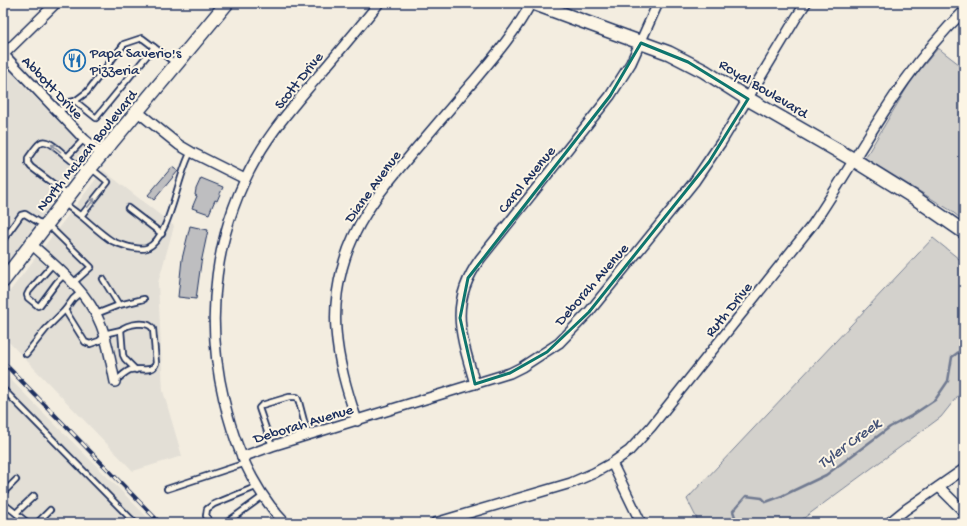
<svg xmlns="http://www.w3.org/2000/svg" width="967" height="526" font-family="'Gochi Hand',sans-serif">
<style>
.built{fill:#e3dfd6}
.green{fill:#d3d1cc;stroke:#778095}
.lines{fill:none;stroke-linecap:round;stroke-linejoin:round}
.stream{stroke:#707a91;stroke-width:2.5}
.building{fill:#bebec0;stroke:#1b2f5e}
.lane-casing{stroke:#1b2f5e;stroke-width:8}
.street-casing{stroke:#1b2f5e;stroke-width:12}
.secondary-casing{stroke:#1b2f5e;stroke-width:16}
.lane{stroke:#fcf5e5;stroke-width:4.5}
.street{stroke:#fcf5e5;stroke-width:9}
.secondary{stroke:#fcf5e5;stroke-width:13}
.rail-casing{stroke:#1b2f5e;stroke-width:4}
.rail{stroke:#fcf5e5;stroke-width:2.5;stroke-dasharray:8;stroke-linecap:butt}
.oneway{stroke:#8c92a2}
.marked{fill:none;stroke:#0f766e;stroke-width:3;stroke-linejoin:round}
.labels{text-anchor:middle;stroke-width:4;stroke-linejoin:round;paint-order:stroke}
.poi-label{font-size:15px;fill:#1b2f5e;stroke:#fcf5e5;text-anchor:start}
.street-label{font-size:15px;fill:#1b2f5e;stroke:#fcf5e5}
.water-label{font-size:16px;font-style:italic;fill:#465478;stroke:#fcf5e5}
</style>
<rect width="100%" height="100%" fill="#f3ede0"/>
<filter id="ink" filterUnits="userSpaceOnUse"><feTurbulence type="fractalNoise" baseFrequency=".025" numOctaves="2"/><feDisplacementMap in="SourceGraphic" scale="8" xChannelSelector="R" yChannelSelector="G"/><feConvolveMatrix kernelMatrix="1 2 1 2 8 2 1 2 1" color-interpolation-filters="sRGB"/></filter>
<g filter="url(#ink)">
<g class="built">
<polygon points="3,45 27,68 17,79 89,153 3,268"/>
<polygon points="103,170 174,226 158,283 163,391 182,456 133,471 3,336 3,300"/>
<polygon points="3,372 153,523 3,523"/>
</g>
<g class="green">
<polygon points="938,48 964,68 964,221 950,210 865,158 911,81"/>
<polygon points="933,238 964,263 964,388 941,417 797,523 699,523 687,499"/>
</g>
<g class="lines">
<polyline class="stream" points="737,523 733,511 746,496 762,498 766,502 782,496 826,475 890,427 911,416 935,400 948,381 952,357 964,348"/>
</g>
<g class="building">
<polygon points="172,167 178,171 154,200 148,195"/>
<polygon points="201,178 223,187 217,201 215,200 209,214 192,208 197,196 195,195 196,189"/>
<polygon points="190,226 208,230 201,263 196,299 178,297 182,259"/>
</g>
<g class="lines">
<defs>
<g id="lane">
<polyline points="75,101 96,118 154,47"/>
<polyline points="59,112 70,102 75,101 87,92 124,44 142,38 175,63"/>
<polyline points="84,139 67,157 85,172"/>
<path d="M67,157C61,152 47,137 40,143C35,147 32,153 28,158V163L31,167L68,195"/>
<polyline points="65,204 81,216 108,182 92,169"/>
<polyline points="128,208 162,234"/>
<path d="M81,216C91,224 101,234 112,241C118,244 123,245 129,247C135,248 141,250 147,248C171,237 177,175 191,152"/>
<polyline points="3,240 21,215 25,214 38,222 47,224 91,267 73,283"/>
<polyline points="53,264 29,291 27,295 28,298 38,306 40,305 57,282 64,275"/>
<polyline points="103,279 119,305"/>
<polyline points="81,292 73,299 65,310 85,342 90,344 99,341 108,333 121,330"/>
<polyline points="96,314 119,305 144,299"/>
<polyline points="26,354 46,329 65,310"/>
<path d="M115,382C119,378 125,372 130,370C139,367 153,374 156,363L153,329C148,320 127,324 121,330L123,355L125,359L136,370"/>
<polyline points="3,389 135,523"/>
<polyline points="272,446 259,408 262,405 289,397 297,397 299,402 308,436"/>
<polyline points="167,489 246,463"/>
<polyline points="3,493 16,480"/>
<polyline points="3,503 28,523"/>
<polyline points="16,513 34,496"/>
<polyline points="37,523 50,510"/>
<polyline points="213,523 209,521 206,516 207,509 214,504 258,486"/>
<polyline points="226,523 263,496"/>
</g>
<g id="street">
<polyline points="3,54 84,139 102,154"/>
<polyline points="3,55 56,3"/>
<polyline points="138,112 179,145 191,152 245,179"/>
<path d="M31,244C57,267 88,292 101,325C108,343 111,363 115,382"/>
<path d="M475,384C461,335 448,304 480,259L610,96L631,63L658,3"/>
<path d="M357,421C347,391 338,361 336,330C333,289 345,246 367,212C380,190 397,172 413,152C433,129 452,106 472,83C493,58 515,33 531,3"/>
<polyline points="242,457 272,446 510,373 522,367 559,343 589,312 694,182 722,141 796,18 806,3"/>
<polyline points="612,463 641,523"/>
<polyline points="939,487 964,512"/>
<path d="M285,523C253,490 234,443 224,400C204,317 215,230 257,157C273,129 295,104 315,80C337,54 358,29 379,3"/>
<path d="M435,523L571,483L594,473L612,463L629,451L651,427L813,224C862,152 900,72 964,11"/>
<polyline points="889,523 905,510 964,469"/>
</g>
<g id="secondary">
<polyline points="533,3 669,53 704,71 748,99 854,160 915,198 964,232"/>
<polyline points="3,281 86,173 227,3"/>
</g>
</defs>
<use href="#lane" class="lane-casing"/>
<use href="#street" class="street-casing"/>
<use href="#secondary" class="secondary-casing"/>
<use href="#lane" class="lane"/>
<use href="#street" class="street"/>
<use href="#secondary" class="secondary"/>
<defs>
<polyline id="rail" points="3,362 160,523"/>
</defs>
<use href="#rail" class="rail-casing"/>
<use href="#rail" class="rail"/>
</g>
<defs><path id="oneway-shaft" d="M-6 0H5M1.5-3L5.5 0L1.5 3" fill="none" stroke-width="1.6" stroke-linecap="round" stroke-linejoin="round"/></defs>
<g class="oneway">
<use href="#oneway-shaft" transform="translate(56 148) rotate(-141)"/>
<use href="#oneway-shaft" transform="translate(91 203) rotate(-52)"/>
</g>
</g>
<path class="marked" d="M641,43L688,62L748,99L709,162L589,312L547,352L510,373L475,384L460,318L468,278L610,96Z"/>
<defs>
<symbol id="restaurant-ring" viewBox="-11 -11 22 22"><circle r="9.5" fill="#fcf5e5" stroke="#1f6fb2" stroke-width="1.5"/><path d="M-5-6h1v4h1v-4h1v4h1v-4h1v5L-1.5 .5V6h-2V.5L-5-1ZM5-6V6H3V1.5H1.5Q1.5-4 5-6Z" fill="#1f6fb2"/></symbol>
</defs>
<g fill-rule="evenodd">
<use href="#restaurant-ring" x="62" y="48" width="25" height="25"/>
</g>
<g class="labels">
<g class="poi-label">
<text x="90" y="57">Papa Saverio's<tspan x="90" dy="17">Pizzeria</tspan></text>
</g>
<g class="street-label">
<text transform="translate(298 80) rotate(-51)" y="5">Scott Drive</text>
<text transform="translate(53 87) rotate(46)" y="5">Abbott Drive</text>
<text transform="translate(764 88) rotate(31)" y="5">Royal Boulevard</text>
<text transform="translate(86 150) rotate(-51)" y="5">North McLean Boulevard</text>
<text transform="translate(526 179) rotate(-51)" y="5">Carol Avenue</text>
<text transform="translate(372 186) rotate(-54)" y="5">Diane Avenue</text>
<text transform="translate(591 284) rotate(-49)" y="5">Deborah Avenue</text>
<text transform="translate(728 309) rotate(-51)" y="5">Ruth Drive</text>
<text transform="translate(303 423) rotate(-17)" y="5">Deborah Avenue</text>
</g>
<g class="water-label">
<text transform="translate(848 442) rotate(-36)" y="6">Tyler Creek</text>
</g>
</g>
<rect width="967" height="526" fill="none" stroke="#fcf5e5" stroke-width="16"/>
<rect x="8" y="8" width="951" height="510" fill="none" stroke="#1b2f5e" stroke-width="1.5" filter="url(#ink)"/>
</svg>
